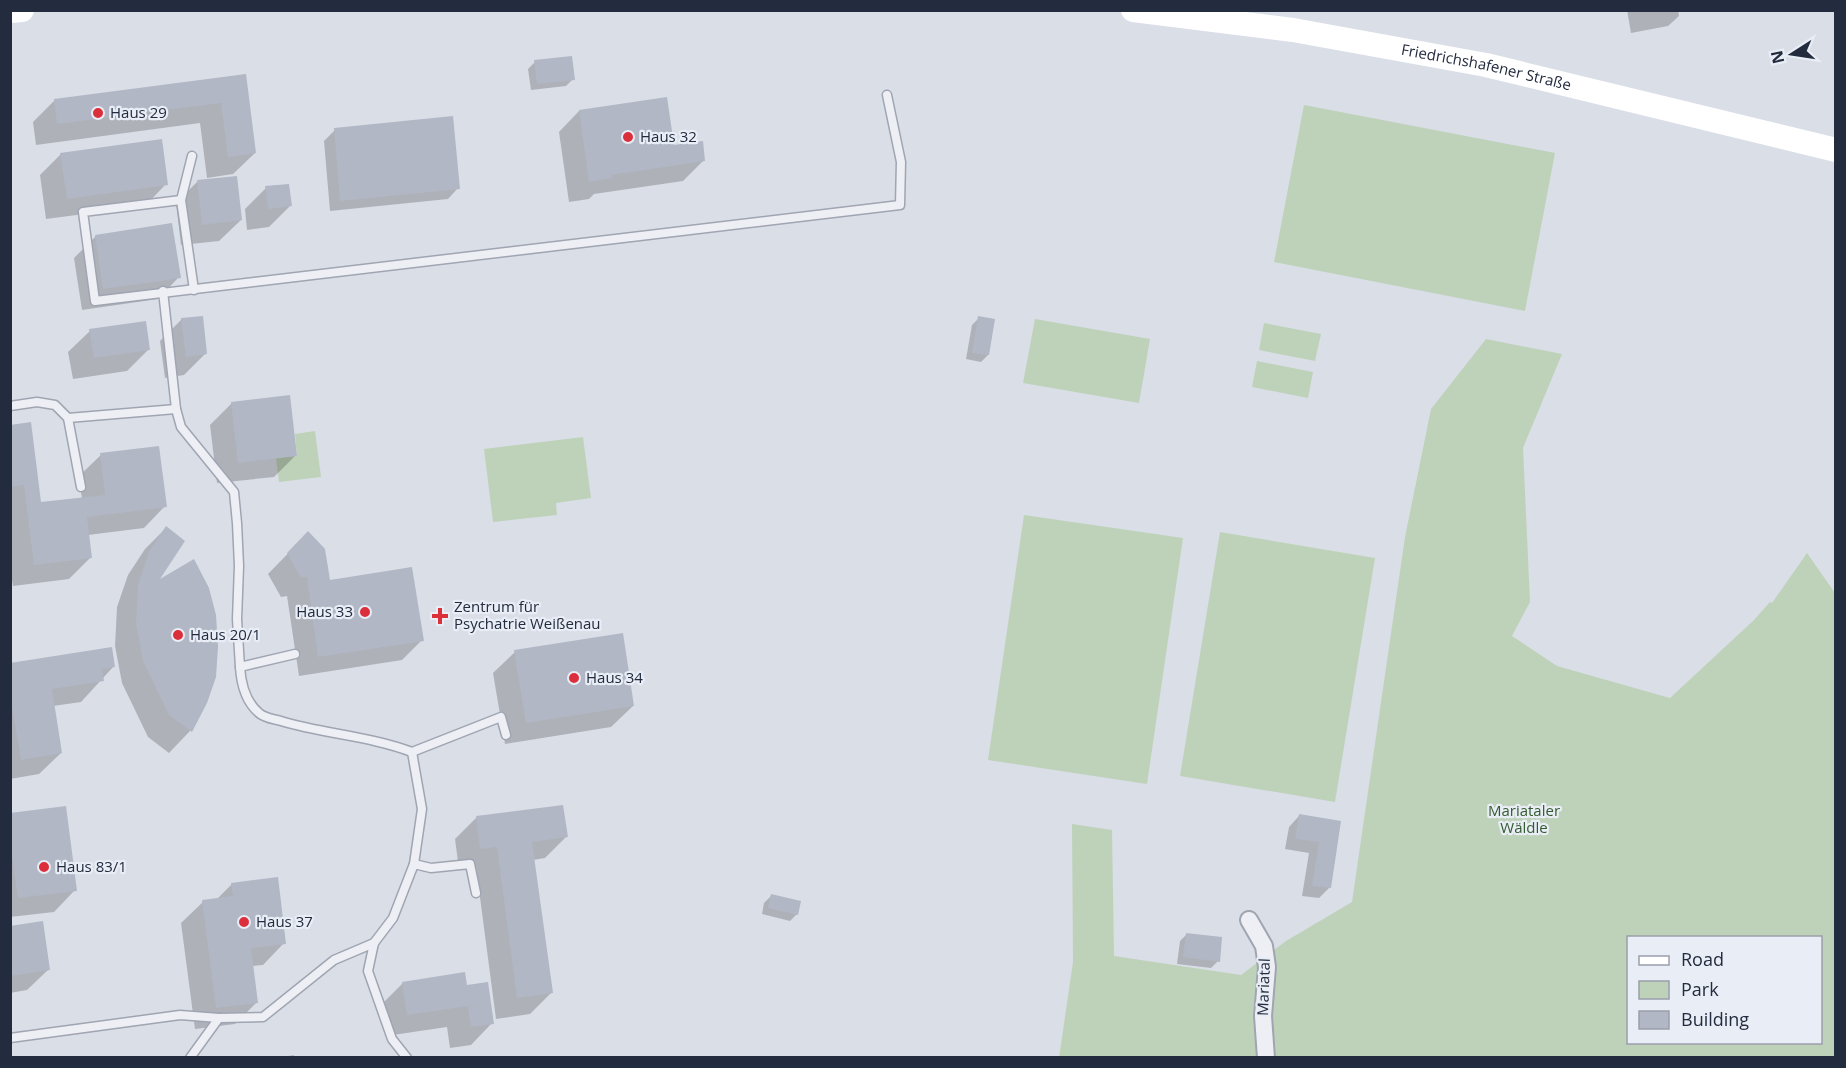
<svg xmlns="http://www.w3.org/2000/svg" width="1846" height="1068" font-family="'Open Sans',sans-serif">
<style>
.green{fill:#bed2ba;fill-rule:evenodd}
.shadow{fill:#0003}
.building{fill:#b1b7c4}
.lines{fill:none;stroke-linecap:round;stroke-linejoin:round}
.service-casing{stroke:#9fa5b1;stroke-width:11}
.minor-casing{stroke:#9fa5b1;stroke-width:20}
.service{stroke:#edeff5;stroke-width:8}
.minor{stroke:#edeff5;stroke-width:16}
.secondary{stroke:#fff;stroke-width:24}
.poi-dot{fill:#dc2f3c;stroke:#e9edf5;stroke-width:2}
.labels{text-anchor:middle;stroke-width:4.5;stroke-linejoin:round;paint-order:stroke}
.street-label{font-size:15px;fill:#232b3e;stroke:#e9edf5}
.poi-label{font-size:15px;fill:#232b3e;stroke:#e9edf5;text-anchor:start}
.park-label{font-size:15px;fill:#345b2f;stroke:#e9edf5}
</style>
<rect width="100%" height="100%" fill="#dadee7"/>
<g class="green">
<polygon points="1304,105 1555,153 1525,311 1274,262"/>
<polygon points="1035,319 1150,339 1139,403 1023,383"/>
<polygon points="1264,323 1321,334 1315,361 1259,350"/>
<path d="M1486,339L1562,354L1523,448L1530,602L1512,636L1557,666L1670,698L1754,620L1770,602L1772,603L1807,553L1835,593V1057L1059,1058L1073,962L1072,824L1112,830L1114,956L1241,975L1286,941L1352,902L1405,537L1431,409ZM1628,938H1820V1042H1628Z"/>
<polygon points="1257,361 1313,372 1308,398 1252,387"/>
<polygon points="315,431 321,477 279,482 276,458 297,456 295,434"/>
<polygon points="583,437 591,498 556,503 557,515 493,522 484,449"/>
<polygon points="1024,515 1183,538 1147,784 988,760"/>
<polygon points="1220,532 1375,558 1335,802 1180,776"/>
</g>
<g class="shadow">
<polygon points="1627,10 1678,10 1679,16 1668,26 1631,33"/>
<polygon points="535,62 573,79 566,86 531,90 528,69"/>
<polygon points="245,75 255,153 233,174 207,178 200,123 36,145 33,122 55,100"/>
<polygon points="579,111 673,146 704,160 683,181 594,194 589,199 569,202 559,132"/>
<polygon points="335,130 458,188 448,199 330,211 324,141"/>
<polygon points="61,154 166,184 145,206 46,219 40,175"/>
<polygon points="197,182 241,220 219,241 181,245 176,203"/>
<polygon points="266,188 290,206 269,227 247,230 245,209"/>
<polygon points="96,236 179,277 158,299 82,310 74,258"/>
<polygon points="979,318 988,355 981,362 966,359 972,325"/>
<polygon points="182,319 206,353 184,375 165,378 160,341"/>
<polygon points="90,331 149,349 127,371 73,379 68,352"/>
<polygon points="232,403 296,455 274,477 217,483 210,425"/>
<polygon points="10,427 40,504 82,499 79,476 101,455 165,506 144,528 88,535 91,557 69,579 13,586 10,569"/>
<polygon points="166,528 155,584 206,702 190,731 169,753 148,737 122,683 115,646 117,607 128,575 145,549"/>
<polygon points="308,533 329,581 422,640 402,660 299,676 287,596 281,597 268,574"/>
<polygon points="515,652 633,706 611,727 505,744 493,673"/>
<polygon points="10,664 114,666 81,702 53,706 61,753 39,774 10,779"/>
<polygon points="10,815 75,890 54,912 10,917"/>
<polygon points="1299,816 1339,822 1329,888 1319,898 1302,896 1309,853 1285,849 1289,827"/>
<polygon points="476,818 566,837 545,858 533,860 551,993 530,1014 496,1019 476,867 459,869 455,839"/>
<polygon points="232,884 284,943 263,965 252,966 257,1002 235,1024 195,1029 181,923 203,902 216,900"/>
<polygon points="771,896 797,914 790,921 762,914 764,903"/>
<polygon points="10,928 49,969 27,990 10,993"/>
<polygon points="1187,934 1218,961 1211,968 1177,964 1180,941"/>
<polygon points="403,983 466,987 492,1023 471,1045 450,1048 447,1027 386,1036 382,1004"/>
<polygon points="294,1055 294,1058 277,1058"/>
</g>
<g class="building">
<polygon points="572,56 575,80 537,84 534,60"/>
<polygon points="246,74 256,153 228,157 221,103 57,124 54,99"/>
<polygon points="667,97 674,145 703,141 705,161 611,175 612,178 589,182 579,110"/>
<polygon points="453,116 460,189 340,201 334,128"/>
<polygon points="162,139 168,185 67,199 60,153"/>
<polygon points="237,176 242,220 202,225 197,180"/>
<polygon points="289,184 292,206 268,209 265,186"/>
<polygon points="172,223 181,278 103,289 95,235"/>
<polygon points="203,316 207,354 186,357 181,318"/>
<polygon points="978,316 995,319 989,355 972,353"/>
<polygon points="146,321 150,350 94,358 89,329"/>
<polygon points="290,395 297,456 238,463 231,402"/>
<polygon points="31,422 41,502 105,495 100,453 159,446 167,507 87,517 92,558 34,565 24,485 10,487 10,425"/>
<polygon points="166,526 185,541 160,579 194,559 209,588 216,615 218,647 216,677 207,703 192,732 169,715 143,661 136,624 138,585 149,552"/>
<polygon points="308,531 325,549 330,580 412,567 424,641 318,657 307,577 301,578 287,553"/>
<polygon points="623,633 634,706 526,723 514,650"/>
<polygon points="112,647 115,667 102,669 104,681 52,689 62,753 21,760 10,695 10,663"/>
<polygon points="563,805 568,837 532,842 553,993 517,998 497,847 480,849 476,816"/>
<polygon points="66,806 77,891 18,898 10,842 10,813"/>
<polygon points="1299,814 1341,821 1331,888 1312,886 1319,842 1295,839"/>
<polygon points="278,877 286,944 251,948 258,1003 216,1008 202,900 233,896 231,883"/>
<polygon points="771,894 801,901 798,915 768,908"/>
<polygon points="43,921 50,970 10,976 10,926"/>
<polygon points="1186,933 1222,937 1220,962 1183,957"/>
<polygon points="465,972 467,985 488,982 494,1024 471,1027 468,1006 407,1015 402,982"/>
</g>
<g class="lines">
<defs>
<g id="service">
<polyline points="192,156 181,200 194,290"/>
<polyline points="181,200 83,212 95,301 900,205 901,162 887,95"/>
<polyline points="163,291 176,409 181,427 234,492 237,523 239,566 237,619 240,667 295,654"/>
<polyline points="10,406 37,402 55,405 68,418"/>
<polyline points="81,487 68,418 176,409"/>
<path d="M240,667C241,683 246,702 259,713C264,718 274,719 281,721C324,734 370,736 412,752L501,717L506,735"/>
<polyline points="412,752 422,809 414,864"/>
<polyline points="10,1038 180,1015 219,1018"/>
<polyline points="190,1058 219,1018 263,1017 334,960 374,943"/>
<polyline points="407,1058 392,1039 368,971 374,943 393,918 414,864 431,868 470,864 476,893"/>
</g>
<polyline id="minor" points="1249,920 1264,946 1267,967 1263,1016 1266,1058"/>
</defs>
<use href="#service" class="service-casing"/>
<use href="#minor" class="minor-casing"/>
<use href="#service" class="service"/>
<use href="#minor" class="minor"/>
<g class="secondary">
<path id="s1" d="M1133,10L1293,30L1486,65L1836,150"/>
<polyline points="10,11 22,10"/>
</g>
</g>
<g class="poi-dot">
<circle cx="98" cy="113" r="6"/>
<circle cx="628" cy="137" r="6"/>
<circle cx="365" cy="612" r="6"/>
<path d="M437 607h6v6h6v6h-6v6h-6v-6h-6v-6h6z"/>
<circle cx="178" cy="635" r="6"/>
<circle cx="574" cy="678" r="6"/>
<circle cx="44" cy="867" r="6"/>
<circle cx="244" cy="922" r="6"/>
</g>
<g class="labels">
<g class="street-label">
<text dy="5" stroke="none"><textPath href="#s1" startOffset="358">Friedrichshafener Straße</textPath></text>
<text transform="translate(1264 987) rotate(-88)" y="5">Mariatal</text>
</g>
<g class="poi-label">
<text x="110" y="118">Haus 29</text>
<text x="640" y="142">Haus 32</text>
<text x="454" y="612">Zentrum für<tspan x="454" dy="17">Psychatrie Weißenau</tspan></text>
<text x="353" y="617" text-anchor="end">Haus 33</text>
<text x="190" y="640">Haus 20/1</text>
<text x="586" y="683">Haus 34</text>
<text x="56" y="872">Haus 83/1</text>
<text x="256" y="927">Haus 37</text>
</g>
<g class="park-label">
<text x="1524" y="816">Mariataler<tspan x="1524" dy="17">Wäldle</tspan></text>
</g>
</g>
<rect width="1846" height="1068" fill="none" stroke="#232b3e" stroke-width="24"/>
<rect x="1627" y="936" width="195" height="108" fill="#e9edf5" stroke="#9a9fac" stroke-width="1.5"/>
<rect x="1639" y="956" width="30" height="9" fill="#ffffff" stroke="#9a9fac" stroke-width="1.5"/>
<text x="1681" y="966" font-size="18" fill="#232b3e">Road</text>
<rect x="1639" y="981" width="30" height="18" fill="#bed2ba" stroke="#9a9fac" stroke-width="1.5"/>
<text x="1681" y="996" font-size="18" fill="#232b3e">Park</text>
<rect x="1639" y="1011" width="30" height="18" fill="#b1b7c4" stroke="#9a9fac" stroke-width="1.5"/>
<text x="1681" y="1026" font-size="18" fill="#232b3e">Building</text>
<g transform="translate(1792 54) rotate(258)" stroke="#e9edf5" stroke-width="4.5" paint-order="stroke">
<path d="M0-4.5L10 22L0 15L-10 22Z" fill="#232b3e"/>
<text y="-9" font-size="16" font-weight="bold" text-anchor="middle" fill="#232b3e">N</text>
</g>
</svg>
